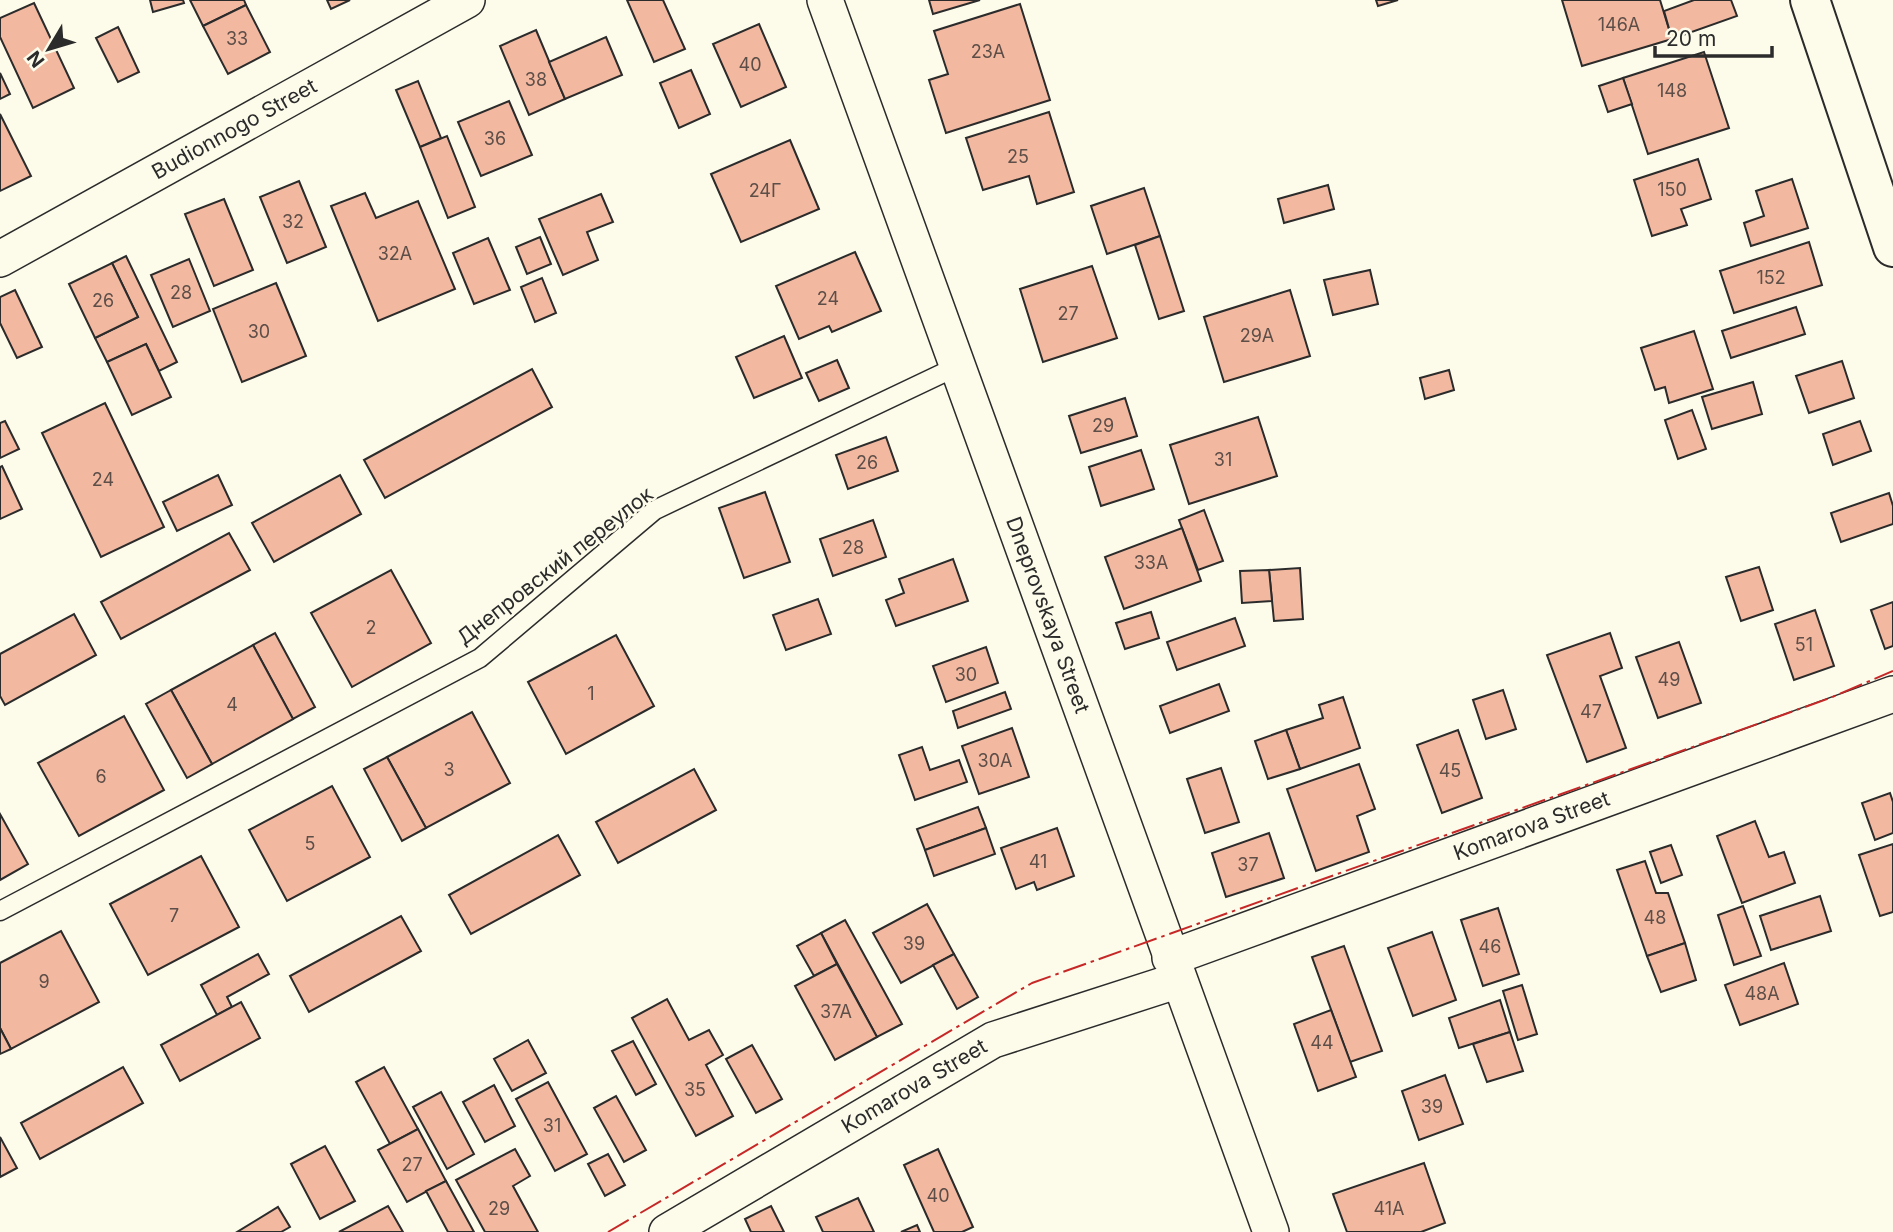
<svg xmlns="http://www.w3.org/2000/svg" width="1893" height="1232" font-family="Inter,sans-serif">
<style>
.building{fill:#f2b8a0;stroke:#2b2b2b;stroke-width:2}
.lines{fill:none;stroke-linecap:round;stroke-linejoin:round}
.lane-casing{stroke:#2b2b2b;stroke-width:21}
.street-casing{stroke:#2b2b2b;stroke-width:38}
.secondary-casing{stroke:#2b2b2b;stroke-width:42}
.lane{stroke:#fdfbea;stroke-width:18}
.street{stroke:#fdfbea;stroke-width:35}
.secondary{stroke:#fdfbea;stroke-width:38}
.power{stroke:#c62828;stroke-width:2;stroke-dasharray:24 5 3.5 5;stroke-linecap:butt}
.labels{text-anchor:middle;stroke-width:5;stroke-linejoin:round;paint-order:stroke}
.number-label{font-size:18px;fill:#5d4e48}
.street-label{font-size:21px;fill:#2b2b2b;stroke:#fdfbea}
</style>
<rect width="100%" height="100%" fill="#fdfbea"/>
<g class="building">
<polygon points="150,0 183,0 184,3 153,12"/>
<polygon points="190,0 244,0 246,5 203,26"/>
<polygon points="327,0 350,0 331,9"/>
<polygon points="627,0 663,0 685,49 654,62"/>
<polygon points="929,0 980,0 933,14"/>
<polygon points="1376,0 1398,0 1378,6"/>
<polygon points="1562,0 1660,0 1672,39 1582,66"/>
<polygon points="1694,0 1731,0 1737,16 1672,39 1664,11"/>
<polygon points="34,3 74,88 33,108 0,37 0,18"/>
<polygon points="1020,4 1050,100 946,133 929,80 948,74 934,31"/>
<polygon points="246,5 270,52 228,74 203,26"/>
<polygon points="759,24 786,87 741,107 713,44"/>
<polygon points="118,27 139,72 118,82 96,38"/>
<polygon points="536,30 565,99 529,115 500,46"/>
<polygon points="606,37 622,75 565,99 549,62"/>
<polygon points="1704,52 1729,128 1648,154 1623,78"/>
<polygon points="691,70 710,114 679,128 660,83"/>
<polygon points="0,73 10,94 0,99"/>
<polygon points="1623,78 1632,104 1608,112 1599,86"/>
<polygon points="418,81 441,138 420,147 396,90"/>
<polygon points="509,101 532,155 481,176 458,122"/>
<polygon points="1049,112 1074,192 1037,204 1029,176 983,190 966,138"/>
<polygon points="0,114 31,176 0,191"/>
<polygon points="447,136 475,207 448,218 420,147"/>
<polygon points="790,140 819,209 741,242 711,174"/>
<polygon points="1698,159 1711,199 1681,209 1687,225 1652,236 1634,180"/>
<polygon points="1792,179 1808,228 1751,246 1744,223 1764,216 1756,191"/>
<polygon points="299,181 326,247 287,263 260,197"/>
<polygon points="1328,185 1334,209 1284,223 1278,199"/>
<polygon points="1144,188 1160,236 1107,254 1091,206"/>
<polygon points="365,193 376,218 418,201 455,289 378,321 331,206"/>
<polygon points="601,194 613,222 587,232 598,260 563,275 539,219"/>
<polygon points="224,199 253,270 214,286 185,214"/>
<polygon points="1160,236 1184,311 1159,319 1135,245"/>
<polygon points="540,237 551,264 527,274 516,247"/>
<polygon points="488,238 510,290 474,304 453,253"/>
<polygon points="1809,242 1822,285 1734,313 1720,271"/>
<polygon points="855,252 881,311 832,332 829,326 799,339 776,286"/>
<polygon points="126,256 177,362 159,371 146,344 107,362 95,338 138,317 112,263"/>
<polygon points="189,259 210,311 173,327 151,275"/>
<polygon points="112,263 138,317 95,338 69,284"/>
<polygon points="1092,266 1117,338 1043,362 1020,289"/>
<polygon points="1370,270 1378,304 1333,315 1324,280"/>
<polygon points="542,278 556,313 535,322 521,287"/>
<polygon points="276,283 306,356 242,382 213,309"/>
<polygon points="15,290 42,347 17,358 0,323 0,297"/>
<polygon points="1290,290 1310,356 1224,382 1204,317"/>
<polygon points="1796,307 1805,334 1731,358 1722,331"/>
<polygon points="1694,331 1713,389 1669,403 1665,387 1655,390 1641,348"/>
<polygon points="784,336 802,378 754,398 736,357"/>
<polygon points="146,344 171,397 132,415 107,362"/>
<polygon points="837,360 849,388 819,401 806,373"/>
<polygon points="1842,361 1854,398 1809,413 1796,376"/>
<polygon points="532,369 552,407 385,498 364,460"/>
<polygon points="1449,370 1454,390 1425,399 1420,378"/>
<polygon points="1753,382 1762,414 1712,429 1702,397"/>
<polygon points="1125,398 1137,436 1081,453 1069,416"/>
<polygon points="105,403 164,527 101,557 42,433"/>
<polygon points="1692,410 1706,449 1678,459 1665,420"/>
<polygon points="1258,417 1277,476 1189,504 1170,445"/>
<polygon points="5,421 19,449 0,458 0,423"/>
<polygon points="1860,421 1871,451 1833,465 1823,434"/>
<polygon points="886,437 898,471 848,489 836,455"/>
<polygon points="1141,450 1154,489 1101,506 1089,467"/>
<polygon points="2,466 22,509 0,519 0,467"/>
<polygon points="218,475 232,505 177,531 163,502"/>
<polygon points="340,475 361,514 274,562 252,523"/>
<polygon points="765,492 790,562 744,578 719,508"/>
<polygon points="1889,493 1893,506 1893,524 1841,542 1831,513"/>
<polygon points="1204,510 1223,561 1198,570 1179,520"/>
<polygon points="873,520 886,557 833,576 820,539"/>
<polygon points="1182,528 1201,581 1124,609 1105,557"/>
<polygon points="229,533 250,570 121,639 101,602"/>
<polygon points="953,559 968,601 896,626 886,600 904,593 899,579"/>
<polygon points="1759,567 1773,610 1741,621 1726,577"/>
<polygon points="1300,568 1303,619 1274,621 1269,570"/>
<polygon points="391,570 431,643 352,687 311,613"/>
<polygon points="1269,570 1272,601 1242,603 1240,571"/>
<polygon points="818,599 831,634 786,650 773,615"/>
<polygon points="1893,602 1893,646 1885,649 1871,610"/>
<polygon points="1815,610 1834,666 1794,680 1775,624"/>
<polygon points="1151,612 1159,638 1125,649 1116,623"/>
<polygon points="74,614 96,655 5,705 0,696 0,654"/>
<polygon points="1235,618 1245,646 1177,670 1167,642"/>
<polygon points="275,633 315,707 293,719 253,645"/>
<polygon points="1610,633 1622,668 1600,676 1626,748 1587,762 1547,655"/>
<polygon points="616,635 654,706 566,754 528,682"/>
<polygon points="1679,642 1701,703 1658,718 1636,657"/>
<polygon points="253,645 293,719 212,764 171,690"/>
<polygon points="986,647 998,683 946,702 933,666"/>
<polygon points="1219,684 1229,711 1170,733 1160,706"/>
<polygon points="171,690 212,764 187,778 146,704"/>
<polygon points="1503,690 1516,729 1486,739 1473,700"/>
<polygon points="1005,692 1011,709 958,728 953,711"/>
<polygon points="1343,697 1360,748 1300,769 1286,730 1323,718 1319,705"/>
<polygon points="472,712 510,783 426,828 387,757"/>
<polygon points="124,716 164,790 79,836 38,763"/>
<polygon points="1012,728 1029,777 979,794 962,746"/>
<polygon points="1286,730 1300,769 1268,779 1255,741"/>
<polygon points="1458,730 1482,798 1442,813 1417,745"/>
<polygon points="922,747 930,770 959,760 967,782 915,800 899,755"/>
<polygon points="387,757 426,828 402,841 364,769"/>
<polygon points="1359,764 1375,809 1357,816 1369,852 1316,871 1287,789"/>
<polygon points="1221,768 1239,822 1205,833 1187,779"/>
<polygon points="694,769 716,810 618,863 596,822"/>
<polygon points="332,786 370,857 287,901 249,830"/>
<polygon points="1890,793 1893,802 1893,833 1875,840 1862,803"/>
<polygon points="978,807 986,828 925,850 917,829"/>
<polygon points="0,814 28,864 0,880"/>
<polygon points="1755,821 1769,857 1784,852 1795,883 1742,903 1717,836"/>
<polygon points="986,828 995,854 934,876 925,850"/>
<polygon points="1057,828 1074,876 1037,890 1034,882 1016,889 1001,848"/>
<polygon points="1269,833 1284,878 1226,897 1212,853"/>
<polygon points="558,835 580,875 471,934 449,895"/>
<polygon points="1893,844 1893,912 1880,916 1859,855"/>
<polygon points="1671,845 1682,875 1661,883 1650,852"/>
<polygon points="201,856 239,927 148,975 110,904"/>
<polygon points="1645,861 1656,893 1668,893 1685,943 1647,956 1617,870"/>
<polygon points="1820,896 1831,931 1771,950 1760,916"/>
<polygon points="927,904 954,954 901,983 873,933"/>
<polygon points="1743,906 1761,956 1734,965 1718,915"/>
<polygon points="1498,908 1519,974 1483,986 1461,920"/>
<polygon points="401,916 421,951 309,1012 290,976"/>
<polygon points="845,920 902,1024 877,1037 821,933"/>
<polygon points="61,931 99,1002 11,1049 0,1028 0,963"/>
<polygon points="1432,932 1456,1000 1413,1016 1388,948"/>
<polygon points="821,933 837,964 814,976 797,946"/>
<polygon points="1685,943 1696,980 1661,992 1647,956"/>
<polygon points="1344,946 1382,1051 1350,1062 1312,957"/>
<polygon points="258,954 269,974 227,997 232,1007 217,1015 201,985"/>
<polygon points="954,954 978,997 957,1009 933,965"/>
<polygon points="1784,963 1798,1004 1740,1025 1725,985"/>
<polygon points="837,964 877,1037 835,1060 795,986"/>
<polygon points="1522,985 1537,1034 1518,1040 1503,991"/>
<polygon points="667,999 689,1040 709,1030 723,1055 706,1065 733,1116 696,1136 632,1018"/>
<polygon points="1500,1000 1510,1032 1459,1048 1449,1018"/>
<polygon points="241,1002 260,1038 180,1081 161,1045"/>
<polygon points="1331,1010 1356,1077 1318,1091 1294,1024"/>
<polygon points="0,1028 11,1049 0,1054"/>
<polygon points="1510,1032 1523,1071 1487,1082 1473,1044"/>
<polygon points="528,1040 546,1073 512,1091 494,1059"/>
<polygon points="633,1041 656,1084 636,1095 612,1051"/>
<polygon points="752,1045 782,1099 756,1113 726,1059"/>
<polygon points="123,1067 143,1103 40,1159 21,1123"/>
<polygon points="384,1067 418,1129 390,1144 356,1082"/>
<polygon points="1445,1075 1463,1124 1419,1140 1402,1091"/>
<polygon points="548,1082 587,1154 555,1171 516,1099"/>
<polygon points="494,1085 515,1126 485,1142 463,1102"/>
<polygon points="441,1092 474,1154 447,1169 413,1107"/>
<polygon points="616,1096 646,1150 624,1162 594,1108"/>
<polygon points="418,1129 446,1181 407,1202 378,1150"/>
<polygon points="0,1137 17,1168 0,1177"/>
<polygon points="325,1146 355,1201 320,1219 291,1164"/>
<polygon points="515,1149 530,1176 513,1186 538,1232 485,1232 456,1180"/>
<polygon points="938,1149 973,1227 962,1232 934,1232 904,1165"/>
<polygon points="608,1154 625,1185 605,1196 588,1164"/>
<polygon points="1424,1163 1445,1223 1421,1232 1347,1232 1333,1194"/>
<polygon points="446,1181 474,1232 448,1232 426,1191"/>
<polygon points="858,1198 874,1232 823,1232 816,1217"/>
<polygon points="388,1206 403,1232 339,1232"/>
<polygon points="771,1206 784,1232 751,1232 745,1219"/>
<polygon points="278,1207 290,1227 281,1232 237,1232"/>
<polygon points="917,1225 920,1232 901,1232"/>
</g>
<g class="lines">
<defs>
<polyline id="lane" points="0,911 480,658 655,510 958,366"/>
<g id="street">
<path id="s1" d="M825,0L1271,1232"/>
<path id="s2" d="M0,259L467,0"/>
<path id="s3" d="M1170,958L1893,694"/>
<path id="s4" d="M667,1232L993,1040L1179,980"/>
</g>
<polyline id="secondary" points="1810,0 1893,247"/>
</defs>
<use href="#lane" class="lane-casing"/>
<use href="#street" class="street-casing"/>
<use href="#secondary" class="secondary-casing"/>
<use href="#lane" class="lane"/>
<use href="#street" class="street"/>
<use href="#secondary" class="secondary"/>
<polyline class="power" points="608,1232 1032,983 1830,698 1893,671"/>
</g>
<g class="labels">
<g class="number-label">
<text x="1619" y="31">146А</text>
<text x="237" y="45">33</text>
<text x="988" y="58">23А</text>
<text x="750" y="71">40</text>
<text x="536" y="86">38</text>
<text x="1672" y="97">148</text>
<text x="495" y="145">36</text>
<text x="1018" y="163">25</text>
<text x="1672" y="196">150</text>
<text x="765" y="197">24Г</text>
<text x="293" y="228">32</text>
<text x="395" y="260">32А</text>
<text x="1771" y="284">152</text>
<text x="181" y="299">28</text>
<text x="828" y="305">24</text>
<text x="103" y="307">26</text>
<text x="1068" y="320">27</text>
<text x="259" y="338">30</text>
<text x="1257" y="342">29А</text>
<text x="1103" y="432">29</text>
<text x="1223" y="466">31</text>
<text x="867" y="469">26</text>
<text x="103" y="486">24</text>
<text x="853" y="554">28</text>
<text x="1151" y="569">33А</text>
<text x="371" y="634">2</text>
<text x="1804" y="651">51</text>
<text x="966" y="681">30</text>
<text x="1669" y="686">49</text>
<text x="591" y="700">1</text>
<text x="232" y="711">4</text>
<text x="1591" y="718">47</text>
<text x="995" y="767">30А</text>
<text x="449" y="776">3</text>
<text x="1450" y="777">45</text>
<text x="101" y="783">6</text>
<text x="310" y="850">5</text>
<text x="1038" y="868">41</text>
<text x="1248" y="871">37</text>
<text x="174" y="922">7</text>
<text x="1655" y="924">48</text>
<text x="914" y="950">39</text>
<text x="1490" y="953">46</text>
<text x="44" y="988">9</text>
<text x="1762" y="1000">48А</text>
<text x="836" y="1018">37А</text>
<text x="1322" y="1049">44</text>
<text x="695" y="1096">35</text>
<text x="1432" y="1113">39</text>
<text x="552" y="1132">31</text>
<text x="412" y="1171">27</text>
<text x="938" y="1202">40</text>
<text x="499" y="1215">29</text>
<text x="1389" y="1215">41А</text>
</g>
<g class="street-label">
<text dy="7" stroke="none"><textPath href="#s2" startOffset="268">Budionnogo Street</textPath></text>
<text transform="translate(555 566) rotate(-38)" y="7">Днепровский переулок</text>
<text dy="7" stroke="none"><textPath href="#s1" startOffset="654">Dneprovskaya Street</textPath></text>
<text dy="7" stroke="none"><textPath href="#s3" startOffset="385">Komarova Street</textPath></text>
<text dy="7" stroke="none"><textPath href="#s4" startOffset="287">Komarova Street</textPath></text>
</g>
</g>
<g transform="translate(49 49) rotate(232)" stroke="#fdfbea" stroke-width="5" paint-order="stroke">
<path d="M0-5L12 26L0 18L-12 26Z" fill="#2b2b2b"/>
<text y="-10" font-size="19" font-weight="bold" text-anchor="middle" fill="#2b2b2b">N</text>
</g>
<path d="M1655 46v10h117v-10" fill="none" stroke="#2b2b2b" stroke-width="3.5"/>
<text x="1666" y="46" font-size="21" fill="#2b2b2b" stroke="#fdfbea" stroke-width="5" paint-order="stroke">20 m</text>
</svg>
